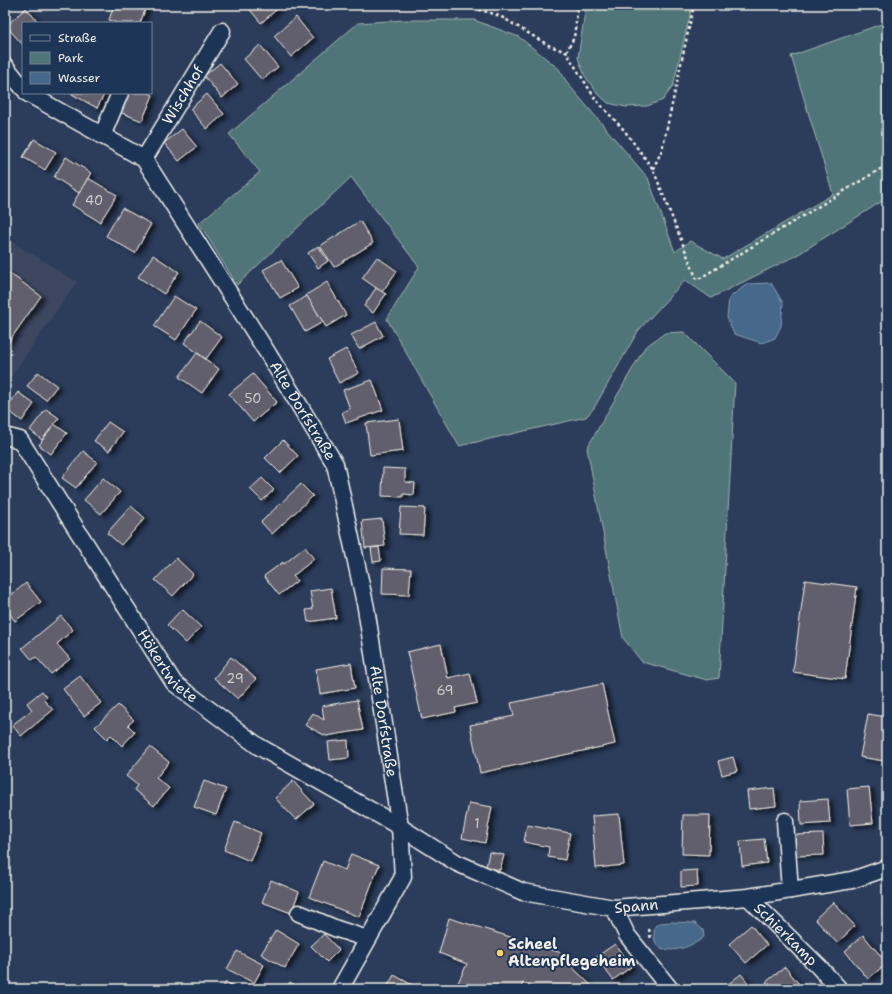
<svg xmlns="http://www.w3.org/2000/svg" width="892" height="994" font-family="'Shantell Sans',sans-serif">
<style>
.built{fill:#3c4760}
.green{fill:#4f7578;stroke:#a2b3b0}
.water{fill:#45678b;stroke:#8b9eb0}
.building{fill:#625f6d;stroke:#f4f1e8;filter:url(#shadow)}
.lines{fill:none;stroke-linecap:round;stroke-linejoin:round}
.minor-casing{stroke:#f4f1e8;stroke-width:19}
.path{stroke:#f4f1e8;stroke-width:2.5;stroke-dasharray:3 3;stroke-linecap:butt}
.minor{stroke:#1d3557;stroke-width:16}
.poi-dot{fill:#ffd166;stroke:#1d3557;stroke-width:1.5}
.labels{text-anchor:middle;stroke-width:4;stroke-linejoin:round;paint-order:stroke}
.number-label{font-size:13px;fill:#d0ccc9}
.street-label{font-size:15px;fill:#f4f1e8;stroke:#1d3557}
.poi-label{font-size:15px;font-weight:bold;fill:#f4f1e8;stroke:#1d3557;text-anchor:start}
</style>
<defs>
<filter id="shadow"><feDropShadow dx="4.5" dy="2.5" stdDeviation="2" flood-color="#0009"/></filter>
</defs>
<rect width="100%" height="100%" fill="#2b3d5b"/>
<filter id="ink" filterUnits="userSpaceOnUse"><feTurbulence type="fractalNoise" baseFrequency=".025" numOctaves="2"/><feDisplacementMap in="SourceGraphic" scale="8" xChannelSelector="R" yChannelSelector="G"/><feConvolveMatrix kernelMatrix="1 2 1 2 8 2 1 2 1" color-interpolation-filters="sRGB"/></filter>
<g filter="url(#ink)">
<polygon class="built" points="5,237 77,282 5,385"/>
<g class="green">
<polygon points="586,5 681,5 692,7 673,86 663,100 647,106 626,107 608,103 597,93 585,76 578,58"/>
<polygon points="404,20 474,20 519,37 559,69 568,84 648,178 675,252 690,241 723,259 833,194 791,56 887,22 887,198 797,255 711,298 685,280 638,331 594,408 586,417 459,446 387,319 419,267 351,177 237,285 199,223 260,172 229,134 358,23"/>
<polygon points="684,332 735,383 719,678 707,680 642,662 623,638 587,448 645,347 665,333"/>
</g>
<g class="water">
<polygon points="771,283 783,303 781,326 775,338 762,343 734,334 727,318 729,298 747,284"/>
<path d="M672,922L695,923L703,930L704,937C687,951 647,961 655,926L660,923Z"/>
</g>
<g class="building">
<polygon points="114,5 147,5 140,23 117,23 109,20"/>
<polygon points="246,5 282,5 261,23"/>
<polygon points="26,8 39,23 23,23 23,45 6,26"/>
<polygon points="296,17 313,38 291,57 274,36"/>
<polygon points="260,45 278,67 262,80 244,59"/>
<polygon points="220,63 238,84 222,98 204,76"/>
<polygon points="70,93 105,93 97,108"/>
<polygon points="125,93 149,93 153,95 142,121 117,111"/>
<polygon points="207,94 224,114 207,129 190,109"/>
<polygon points="182,129 197,147 179,161 164,143"/>
<polygon points="34,139 56,152 45,170 23,157"/>
<polygon points="66,157 91,173 79,193 54,177"/>
<polygon points="88,178 117,195 100,222 72,205"/>
<polygon points="122,208 151,224 135,253 106,236"/>
<polygon points="360,221 373,243 334,267 320,246"/>
<polygon points="318,246 328,261 318,268 308,253"/>
<polygon points="153,255 179,272 164,294 138,277"/>
<polygon points="377,257 397,271 382,292 362,278"/>
<polygon points="281,260 298,288 280,298 263,270"/>
<polygon points="5,270 41,296 5,347"/>
<polygon points="327,282 346,315 326,327 306,295"/>
<polygon points="376,288 386,294 373,313 364,306"/>
<polygon points="174,296 196,310 176,340 154,326"/>
<polygon points="307,296 323,322 305,332 290,306"/>
<polygon points="200,321 222,337 206,359 184,343"/>
<polygon points="376,322 383,336 359,349 351,335"/>
<polygon points="346,349 359,373 339,383 327,359"/>
<polygon points="197,353 219,369 202,393 179,377"/>
<polygon points="38,372 57,386 46,400 27,386"/>
<polygon points="253,374 277,402 253,422 229,394"/>
<polygon points="372,380 383,410 346,423 342,412 350,409 343,390"/>
<polygon points="18,392 34,404 22,421 6,409"/>
<polygon points="46,409 59,418 42,440 30,430"/>
<polygon points="399,419 403,451 370,455 366,423"/>
<polygon points="108,422 123,432 109,451 94,441"/>
<polygon points="54,424 67,433 51,454 39,445"/>
<polygon points="283,440 298,456 280,473 265,458"/>
<polygon points="83,451 97,462 76,488 62,478"/>
<polygon points="383,468 405,469 405,482 415,483 414,495 403,494 403,497 382,496"/>
<polygon points="103,478 120,492 101,514 84,500"/>
<polygon points="262,478 274,490 262,501 250,489"/>
<polygon points="301,484 313,496 272,534 261,522"/>
<polygon points="131,506 145,518 121,545 107,533"/>
<polygon points="401,507 425,508 423,535 399,534"/>
<polygon points="382,519 385,546 365,548 362,521"/>
<polygon points="305,547 314,559 293,576 297,581 279,595 264,576 283,562 284,564"/>
<polygon points="379,547 381,561 373,562 371,548"/>
<polygon points="176,558 193,574 173,596 155,580"/>
<polygon points="383,568 411,569 409,595 382,594"/>
<polygon points="805,580 857,587 845,679 793,672"/>
<polygon points="26,583 41,602 15,621 5,608 5,600"/>
<polygon points="331,588 336,618 308,622 306,610 313,609 310,591"/>
<polygon points="182,609 201,627 186,643 167,625"/>
<polygon points="61,616 73,630 57,644 70,659 51,674 36,657 32,660 22,648"/>
<polygon points="441,644 448,678 470,673 477,703 455,708 456,712 422,719 407,652"/>
<polygon points="231,657 256,679 238,699 214,678"/>
<polygon points="351,663 355,688 320,694 316,669"/>
<polygon points="80,676 101,703 84,716 63,689"/>
<polygon points="602,684 615,744 480,773 470,725 514,716 511,703"/>
<polygon points="42,691 47,697 44,700 53,710 21,736 12,725 32,710 27,703"/>
<polygon points="357,700 363,730 326,736 305,725 313,713 324,720 322,706"/>
<polygon points="118,705 134,720 128,725 135,732 122,746 111,735 107,739 95,727"/>
<polygon points="868,714 887,717 887,746 884,761 860,757"/>
<polygon points="348,740 349,758 330,760 328,742"/>
<polygon points="150,747 169,762 156,778 169,788 154,806 134,790 137,785 126,776"/>
<polygon points="733,757 737,771 722,775 718,761"/>
<polygon points="204,781 226,789 216,815 194,807"/>
<polygon points="293,781 314,804 296,820 275,798"/>
<polygon points="869,787 873,823 850,825 847,789"/>
<polygon points="774,788 776,806 749,809 747,791"/>
<polygon points="828,799 830,823 801,825 800,801"/>
<polygon points="469,803 492,807 485,843 462,838"/>
<polygon points="619,814 624,865 596,868 592,816"/>
<polygon points="683,815 710,815 709,855 682,854"/>
<polygon points="235,822 261,833 250,861 224,850"/>
<polygon points="527,825 570,833 565,860 548,857 549,847 524,842"/>
<polygon points="823,834 824,855 794,856 793,835"/>
<polygon points="764,839 767,863 742,866 740,841"/>
<polygon points="489,852 504,855 500,870 486,867"/>
<polygon points="351,854 379,865 359,917 309,897 323,861 345,870"/>
<polygon points="697,870 698,886 681,887 681,871"/>
<polygon points="271,880 299,892 291,913 262,902"/>
<polygon points="833,902 855,926 837,943 815,919"/>
<polygon points="887,908 887,919 882,913"/>
<polygon points="449,918 562,953 560,961 570,965 595,989 538,989 523,983 520,989 455,989 467,964 439,953"/>
<polygon points="751,925 767,945 746,963 729,944"/>
<polygon points="276,930 299,944 285,968 261,954"/>
<polygon points="324,934 339,950 327,962 311,946"/>
<polygon points="863,935 887,963 868,979 845,951"/>
<polygon points="615,944 631,967 613,980 596,957"/>
<polygon points="237,951 264,965 254,983 227,969"/>
<polygon points="785,967 803,989 772,989 766,982"/>
<polygon points="741,974 750,985 746,989 722,989"/>
<polygon points="394,975 414,986 413,989 386,989"/>
<polygon points="226,982 238,989 222,989"/>
<polygon points="290,982 300,989 285,989"/>
</g>
<g class="lines">
<defs>
<g id="minor">
<polyline points="5,66 23,88"/>
<path id="s1" d="M27,93L144,159L267,352L335,464L366,608L400,827L403,877L340,989"/>
<polyline points="102,136 120,93"/>
<path id="s2" d="M144,159L222,31"/>
<path id="s3" d="M5,436L20,440L174,683L258,746L400,827L457,863L523,892L614,908L748,897L852,880L887,868"/>
<polyline points="785,821 790,890"/>
<path id="s4" d="M748,897L819,967L839,989"/>
<polyline points="614,908 627,935 670,989"/>
<polyline points="299,913 337,929 368,939"/>
</g>
</defs>
<use href="#minor" class="minor-casing"/>
<g class="path">
<polyline points="370,5 376,6 387,5"/>
<polyline points="443,5 471,7 500,16 548,45 566,52 596,100 624,130 653,169 697,280 887,165"/>
<polyline points="566,52 574,38 578,5"/>
<polyline points="653,169 662,150 694,5"/>
<polyline points="649,929 651,940"/>
</g>
<use href="#minor" class="minor"/>
</g>
</g>
<circle class="poi-dot" cx="500" cy="953" r="4"/>
<g class="labels">
<g class="number-label">
<text x="94" y="205">40</text>
<text x="253" y="403">50</text>
<text x="235" y="683">29</text>
<text x="445" y="695">69</text>
<text x="477" y="828">1</text>
</g>
<g class="street-label">
<text dy="5" stroke="none"><textPath href="#s2" startOffset="75">Wischhof</textPath></text>
<text dy="5" stroke="none"><textPath href="#s1" startOffset="432">Alte Dorfstraße</textPath></text>
<text dy="5" stroke="none"><textPath href="#s3" startOffset="286">Hökertwiete</textPath></text>
<text dy="5" stroke="none"><textPath href="#s1" startOffset="756">Alte Dorfstraße</textPath></text>
<text dy="5" stroke="none"><textPath href="#s3" startOffset="826">Spann</textPath></text>
<text dy="5" stroke="none"><textPath href="#s4" startOffset="53">Schierkamp</textPath></text>
</g>
<g class="poi-label">
<text x="508" y="949">Scheel<tspan x="508" dy="17">Altenpflegeheim</tspan></text>
</g>
</g>
<rect width="892" height="994" fill="none" stroke="#1d3557" stroke-width="20"/>
<rect x="10" y="10" width="872" height="974" fill="none" stroke="#f4f1e8" stroke-width="1.5" filter="url(#ink)"/>
<rect x="22" y="22" width="130" height="72" fill="#1d3557" stroke="#738091"/>
<rect x="30" y="35" width="20" height="6" fill="#1d3557" stroke="#738091"/>
<text x="58" y="42" font-size="12" fill="#f4f1e8">Straße</text>
<rect x="30" y="52" width="20" height="12" fill="#4f7578" stroke="#738091"/>
<text x="58" y="62" font-size="12" fill="#f4f1e8">Park</text>
<rect x="30" y="72" width="20" height="12" fill="#45678b" stroke="#738091"/>
<text x="58" y="82" font-size="12" fill="#f4f1e8">Wasser</text>
</svg>
